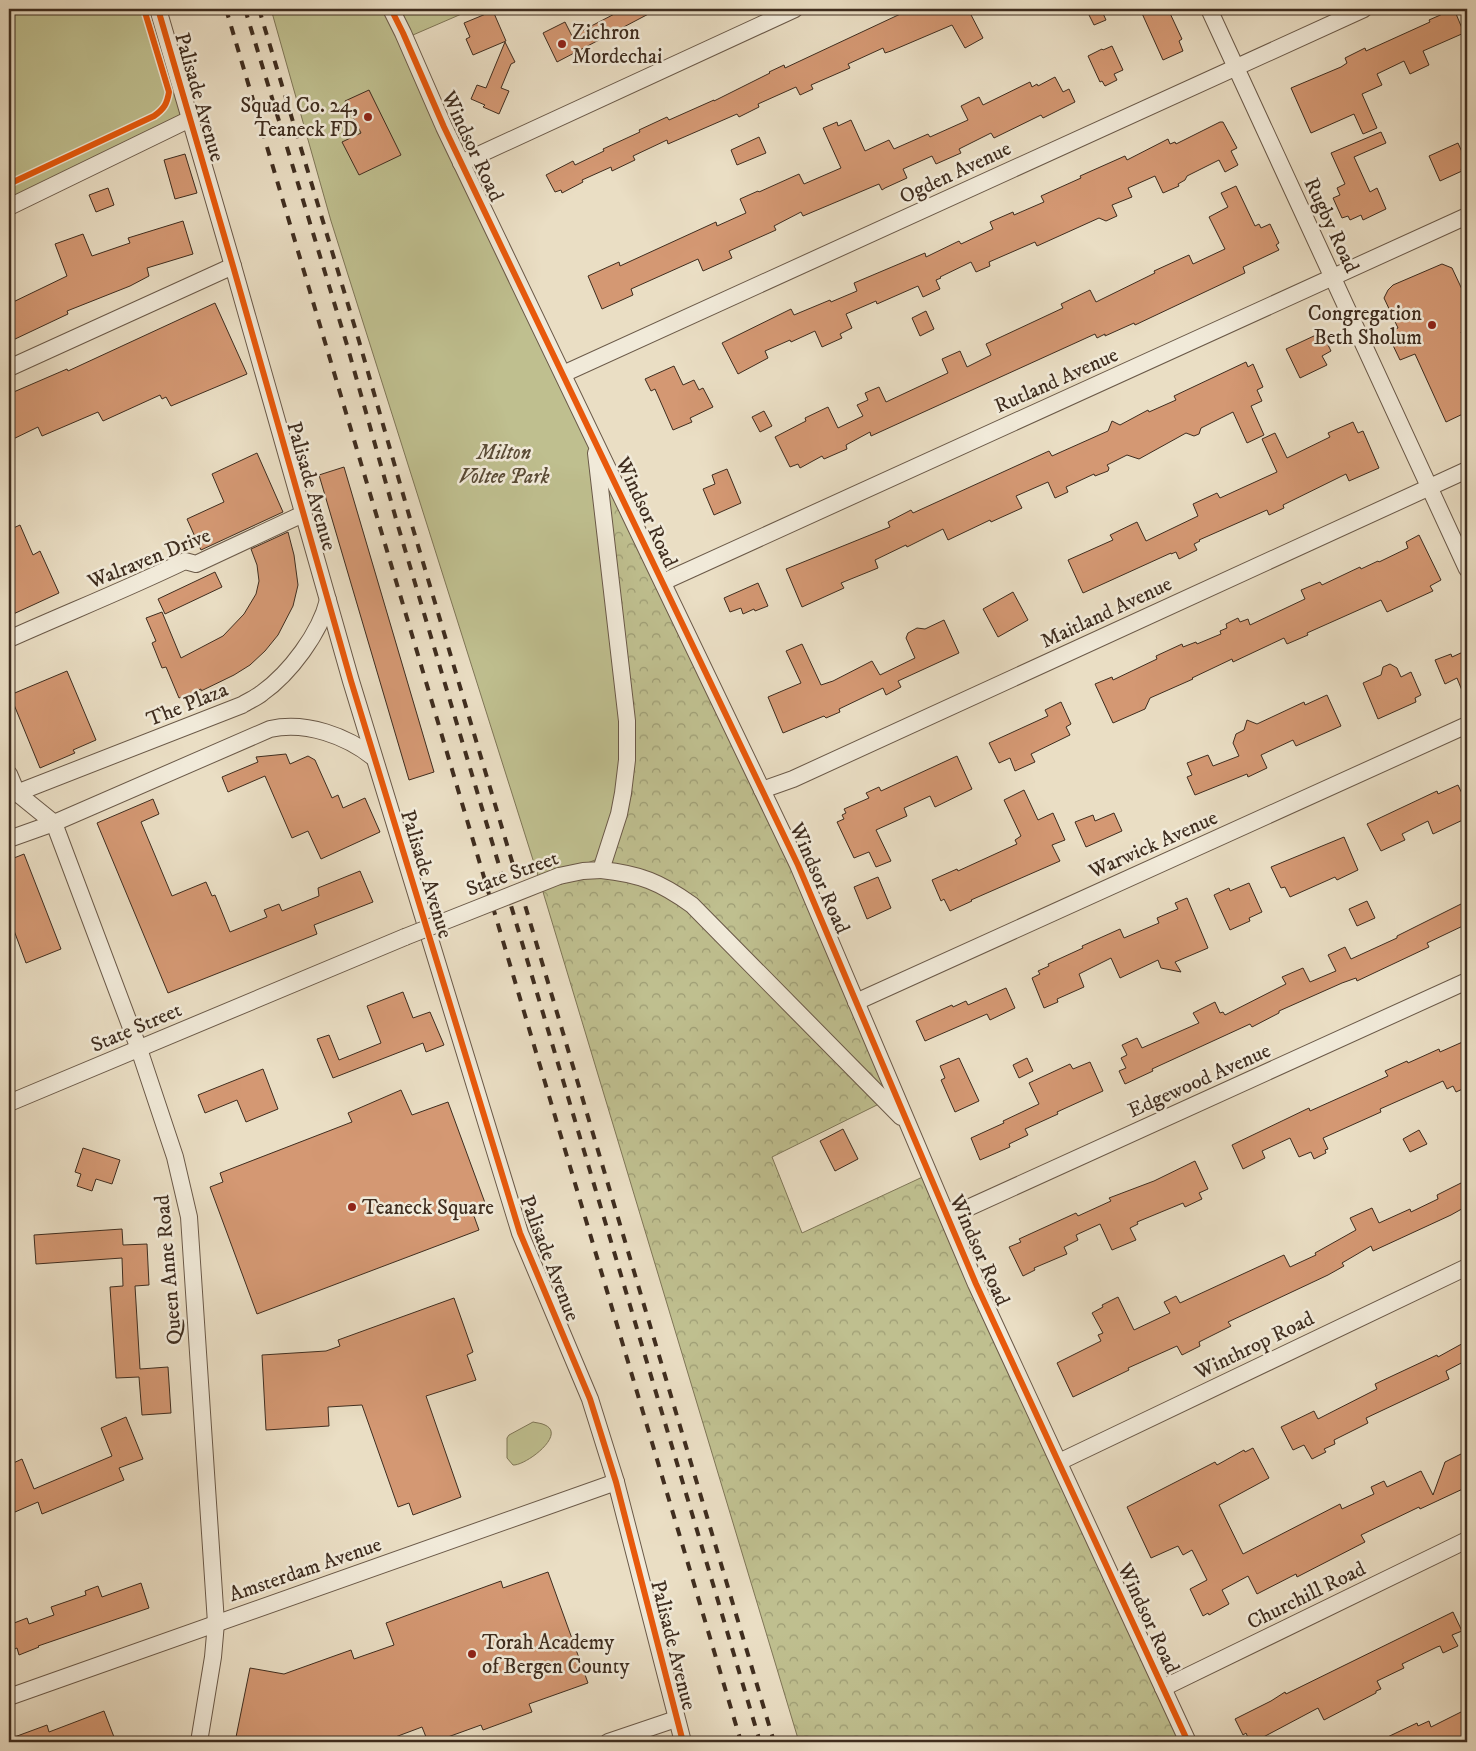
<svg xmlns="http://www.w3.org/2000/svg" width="1476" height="1751" font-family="'IM FELL DW Pica',serif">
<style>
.forest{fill:url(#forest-crowns);stroke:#7f7657}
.park{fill:#bfbf8f;stroke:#7f7657}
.building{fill:#d49873;stroke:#3f2d1f}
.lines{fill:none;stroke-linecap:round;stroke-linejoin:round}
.minor-casing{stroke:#6a5948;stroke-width:18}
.minor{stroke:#f1ead9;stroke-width:16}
.rail{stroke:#3f2d1f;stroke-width:4;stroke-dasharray:9 9;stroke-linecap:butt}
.minor-bridge-casing{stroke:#6a5948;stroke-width:18;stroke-linecap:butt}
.minor-bridge{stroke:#f1ead9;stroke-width:16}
.cycleway-casing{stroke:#f1ead9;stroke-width:9}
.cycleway{stroke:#e8590c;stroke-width:6}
.poi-dot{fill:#8f2418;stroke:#f1ead9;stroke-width:2}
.labels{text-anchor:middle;stroke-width:5;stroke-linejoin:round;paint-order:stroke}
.poi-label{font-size:21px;fill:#3f2d1f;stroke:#f1ead9;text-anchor:start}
.street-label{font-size:21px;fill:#3f2d1f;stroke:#f1ead9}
.park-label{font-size:21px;font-style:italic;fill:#594a35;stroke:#f1ead9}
</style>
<defs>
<pattern id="forest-crowns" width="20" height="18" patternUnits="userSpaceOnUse" patternTransform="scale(1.25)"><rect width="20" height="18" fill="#bfbf8f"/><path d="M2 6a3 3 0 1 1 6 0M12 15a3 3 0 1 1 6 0" fill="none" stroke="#9d9c74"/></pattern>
</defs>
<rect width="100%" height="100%" fill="#eadec4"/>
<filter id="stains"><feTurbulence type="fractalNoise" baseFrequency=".004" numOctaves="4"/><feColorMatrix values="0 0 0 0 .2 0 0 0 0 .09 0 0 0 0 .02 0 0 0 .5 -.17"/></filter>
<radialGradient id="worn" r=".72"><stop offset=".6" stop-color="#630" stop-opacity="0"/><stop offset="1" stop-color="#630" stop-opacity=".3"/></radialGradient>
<polygon class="forest" points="594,438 908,1124 885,1101 772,1157 802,1233 929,1174 1188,1742 799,1742 540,882"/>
<g class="park">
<polygon points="9,9 157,9 190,119 9,207"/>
<polygon points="271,9 473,9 406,38 594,438 632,794 605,856 540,882 331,221"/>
<path d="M533,1422C537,1423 541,1423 545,1425C567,1435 525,1466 513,1465L507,1458V1438L509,1435Z"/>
</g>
<g class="building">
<polygon points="624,9 658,9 557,62 543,33 565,22 572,36"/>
<polygon points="911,9 968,9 983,38 965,48 952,25 891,51 885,53 883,48 848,64 850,68 811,85 813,89 800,95 796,87 758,104 759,107 739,117 737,114 668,144 667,140 633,156 635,160 612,171 611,167 582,180 583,182 562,193 561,190 555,192 546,175 573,161 575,165 604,151 603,149 640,132 639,130 667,117 669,120 714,100 714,101 770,73 769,72 784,65 785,68"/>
<polygon points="1086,9 1101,9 1106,20 1094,25"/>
<polygon points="1140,9 1168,9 1182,39 1179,41 1183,51 1163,60"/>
<polygon points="1454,9 1464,33 1423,51 1429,65 1410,74 1404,61 1377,74 1382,85 1362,94 1377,128 1363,134 1354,114 1311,133 1291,88 1341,67 1347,63 1345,58 1365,48 1366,51 1430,22 1429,20"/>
<polygon points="493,11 506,41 473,55 466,39 470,37 464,23"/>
<polygon points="505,42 515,62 511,64 501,88 509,91 499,114 483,107 485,105 471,99 477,85 486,88"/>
<polygon points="1112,46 1123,70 1114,74 1117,80 1105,86 1102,81 1100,82 1088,56 1102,49 1103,50"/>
<polygon points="1055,77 1063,92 1069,89 1075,102 1043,118 1041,115 994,138 991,133 959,149 961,153 936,164 932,156 903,169 907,178 885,188 882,190 879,184 803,216 801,212 774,226 776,230 729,251 732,258 703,271 698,259 631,289 633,295 602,309 588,276 619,262 620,266 716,222 717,226 746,213 740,199 758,191 759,192 799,174 804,184 841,168 823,128 837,122 838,126 851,120 865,151 889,140 894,149 928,134 930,137 968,120 961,106 979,97 983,105 1030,82 1032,87 1037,84 1038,86"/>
<polygon points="369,90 401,155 359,175 342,142 361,133 345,101"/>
<polygon points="1220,122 1223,122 1237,148 1231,151 1238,165 1225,172 1219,160 1187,176 1185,180 1178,184 1179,186 1163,193 1155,176 1128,188 1132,197 1112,205 1117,216 1106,221 1099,218 1037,246 1035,242 989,262 990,266 976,272 971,262 940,277 941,278 936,280 940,289 923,297 918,286 877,304 876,301 846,314 852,328 840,334 842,338 822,347 815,331 791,342 790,340 765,351 768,358 738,374 722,343 791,309 794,315 830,300 831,302 857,291 854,283 925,253 926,257 959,241 961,244 993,229 990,222 1013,212 1014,215 1044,202 1041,196 1081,178 1080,176 1125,156 1127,160 1168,139 1170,144 1175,142 1176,144"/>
<polygon points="1381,132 1386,143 1354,157 1370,192 1377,188 1386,209 1363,220 1361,215 1350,220 1348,216 1342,218 1333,198 1340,195 1337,188 1345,184 1331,153"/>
<polygon points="759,137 766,153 737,165 731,150"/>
<polygon points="1458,143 1467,163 1467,167 1461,169 1462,171 1440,181 1429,156"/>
<polygon points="185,154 197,193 175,199 164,160"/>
<polygon points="1236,186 1255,226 1259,224 1261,228 1270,224 1279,243 1276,245 1279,250 1243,267 1245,273 1135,325 1134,323 1105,336 1105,334 1097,338 1095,334 871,436 870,432 846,445 847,449 824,459 822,456 800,468 798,464 790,467 775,437 806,421 805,418 828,407 838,428 863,416 857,405 868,400 865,393 879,387 886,402 948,373 942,359 960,351 967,367 991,355 986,344 1063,308 1061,304 1090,290 1096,302 1155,273 1154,271 1189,255 1193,264 1225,249 1209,217 1228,207 1221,193"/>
<polygon points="108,188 114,205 96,212 89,195"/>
<polygon points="183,221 193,254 147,268 149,276 130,286 67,311 68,314 13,340 12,338 9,340 9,304 67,276 55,244 83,234 92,256 130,243 128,238"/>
<polygon points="1442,264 1452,268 1467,300 1467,329 1461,332 1467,346 1467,412 1446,422 1415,354 1400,360 1389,337 1391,331 1398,328 1384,298 1388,290 1393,285"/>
<polygon points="215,303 247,374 171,406 166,397 162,399 160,395 103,421 98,412 42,436 38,427 9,441 9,394 67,369 68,371"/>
<polygon points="926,311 934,329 920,336 912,318"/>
<polygon points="1316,335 1317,338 1323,335 1331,351 1322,356 1327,365 1300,378 1286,349"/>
<polygon points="1246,362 1248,367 1253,364 1263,387 1257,390 1262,401 1251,406 1264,435 1247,443 1233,412 1201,428 1199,434 1194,436 1186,433 1139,459 1127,455 1107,465 1109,468 1108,471 1095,476 1094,474 1066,487 1068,492 1055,498 1048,482 1016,496 1022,508 991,522 990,520 948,540 943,529 907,547 906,545 875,560 878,568 841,583 844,588 802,607 786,569 890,527 888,522 911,510 913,513 1049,451 1052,456 1108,431 1112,421 1120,425 1148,410 1149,412 1176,400 1174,396"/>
<polygon points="674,366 683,385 694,380 699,390 703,388 713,407 690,418 692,422 673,430 655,389 651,391 645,379"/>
<polygon points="764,411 772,426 760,432 752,417"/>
<polygon points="1353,422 1358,433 1363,431 1379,468 1349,481 1346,474 1283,505 1284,508 1269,515 1267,510 1199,540 1200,541 1194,544 1197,550 1179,559 1176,552 1171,554 1171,553 1083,593 1068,560 1113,540 1110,535 1137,522 1146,541 1198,516 1193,504 1217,493 1220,498 1277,472 1262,439 1275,433 1287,458 1330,437 1328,433"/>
<polygon points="257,453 283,512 201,550 187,519 224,502 212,474"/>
<polygon points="344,467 434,772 409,780 319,475"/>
<polygon points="727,469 741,503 714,515 703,489 715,484 712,475"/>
<polygon points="20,525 33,555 40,551 59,593 9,616 9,530"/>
<polygon points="288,532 294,555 298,585 293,606 278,635 265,651 250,665 234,675 201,691 201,689 179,698 166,667 162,668 152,643 156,641 146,618 162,612 181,658 223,636 244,614 256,594 259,581 257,565 251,549"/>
<polygon points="1419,535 1441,580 1430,586 1433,591 1387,612 1381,600 1307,633 1308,635 1287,644 1284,638 1233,662 1232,659 1192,678 1193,679 1150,698 1145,709 1113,723 1095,684 1112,677 1113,680 1157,659 1156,656 1182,644 1183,647 1196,642 1197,644 1221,634 1220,631 1227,628 1226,624 1238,618 1240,622 1248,619 1250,625 1305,599 1301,590 1320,582 1322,585 1360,567 1361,569 1378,561 1379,562 1408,548 1406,542"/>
<polygon points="215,572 222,587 165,614 158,599"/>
<polygon points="758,583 768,606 755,611 754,609 743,614 741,608 730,612 724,598"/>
<polygon points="1013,592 1028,620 998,637 983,609"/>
<polygon points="944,620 959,653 898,681 901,687 886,695 883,688 839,709 840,712 826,718 824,716 783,733 768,697 801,683 786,651 802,644 821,685 833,681 872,661 880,675 915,658 906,638 908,633 917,628 925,629"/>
<polygon points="1463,652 1467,660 1467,703 1457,678 1445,684 1435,660 1451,654 1452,657"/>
<polygon points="1390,664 1397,668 1401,677 1411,672 1421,695 1415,698 1416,702 1378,719 1363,683 1381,675 1383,667"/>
<polygon points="67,671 96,740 73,750 75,753 40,768 10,695"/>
<polygon points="1327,695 1341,726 1296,746 1293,740 1261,755 1267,768 1248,777 1247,774 1195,795 1187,777 1192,775 1187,763 1208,755 1213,766 1239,756 1233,743 1236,734 1244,730 1247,720 1257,724 1304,702 1305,705"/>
<polygon points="1061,702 1071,724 1066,727 1070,735 1031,754 1035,762 1015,771 1010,758 999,763 989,743 1048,716 1045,710"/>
<polygon points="286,754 290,764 308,756 315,760 332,798 338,795 343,808 365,798 380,832 321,859 308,831 292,838 265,776 228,792 222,777 258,762 256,757"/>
<polygon points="957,756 972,789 935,807 930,796 904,808 907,816 876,830 891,861 876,867 869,852 854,858 837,822 844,819 842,815 846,813 844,809 869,798 866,793 879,787 881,791"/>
<polygon points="1458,785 1467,804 1467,818 1433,834 1428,821 1402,834 1405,840 1381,851 1367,824 1437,791 1438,794"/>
<polygon points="1024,790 1038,820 1053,813 1065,840 1052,845 1060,861 971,900 972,901 950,911 944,899 941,901 932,880 957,869 958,871 1017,844 1015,840 1021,836 1004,800"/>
<polygon points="153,799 159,814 141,822 172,896 206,882 212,896 215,895 230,932 267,917 264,910 279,904 282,911 319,896 318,888 360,871 373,902 314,925 317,934 168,993 97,823"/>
<polygon points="1114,813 1122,831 1086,847 1075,822 1093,815 1095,821"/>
<polygon points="1344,837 1358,870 1337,880 1335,877 1290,897 1285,887 1281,888 1271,867"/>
<polygon points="24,854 61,949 26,963 9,917 9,860"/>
<polygon points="878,877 891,908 867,919 854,887"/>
<polygon points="1249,883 1262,912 1249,918 1250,921 1230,930 1214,895 1229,888 1230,891"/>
<polygon points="1187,898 1208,948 1175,962 1181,972 1161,968 1158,960 1120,978 1111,958 1079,974 1084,987 1057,999 1058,1002 1044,1008 1032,978 1040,974 1038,971 1049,966 1048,964 1083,948 1082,946 1120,929 1124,938 1159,923 1157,918 1178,909 1175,903"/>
<polygon points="1367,901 1375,918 1357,926 1349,909"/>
<polygon points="1463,903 1467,911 1467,924 1427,943 1429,947 1357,981 1356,978 1342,983 1279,1011 1279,1013 1252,1027 1250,1024 1152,1069 1153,1071 1125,1084 1119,1071 1126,1068 1121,1058 1127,1055 1122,1045 1137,1038 1142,1048 1199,1023 1193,1013 1215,1002 1220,1013 1223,1012 1225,1015 1286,984 1282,977 1303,968 1310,982 1336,971 1328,955 1345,947 1351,959 1397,938 1397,936"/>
<polygon points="1006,988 1015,1008 990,1020 987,1014 925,1041 916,1021 952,1005 953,1007 966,1001 968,1005"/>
<polygon points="403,992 413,1018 430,1012 444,1045 426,1052 423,1043 333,1078 317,1039 329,1035 339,1060 381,1043 367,1006"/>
<polygon points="1467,1040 1467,1087 1456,1092 1453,1086 1447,1089 1443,1081 1380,1109 1381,1112 1323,1138 1328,1149 1325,1150 1326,1153 1314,1159 1311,1152 1299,1157 1290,1138 1262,1151 1265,1158 1243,1169 1232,1145 1309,1108 1310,1111 1388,1076 1385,1071 1407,1061 1408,1063 1439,1049 1440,1052"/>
<polygon points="959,1058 979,1101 955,1112 941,1080 945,1078 940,1066"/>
<polygon points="1027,1058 1033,1071 1019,1078 1013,1065"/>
<polygon points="1090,1062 1103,1091 1057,1112 1058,1114 1025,1129 1028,1135 1009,1144 1010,1147 980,1160 971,1138 1004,1123 1003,1121 1039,1104 1029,1083 1070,1064 1073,1069"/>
<polygon points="263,1069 278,1109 246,1122 237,1100 205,1113 198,1095"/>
<polygon points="401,1090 412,1115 448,1102 488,1211 474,1216 479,1230 257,1314 210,1187 223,1182 220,1173 352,1122 348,1113"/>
<polygon points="843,1129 858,1159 835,1171 820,1141"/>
<polygon points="1419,1130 1427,1144 1410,1152 1403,1139"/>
<polygon points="83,1148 120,1160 112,1184 96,1179 92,1191 77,1186 81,1174 75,1172"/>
<polygon points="1195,1161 1208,1189 1199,1193 1202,1199 1185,1207 1183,1203 1137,1222 1138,1224 1130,1228 1136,1240 1112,1250 1100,1224 1076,1235 1078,1240 1064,1247 1067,1254 1034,1268 1035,1270 1023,1276 1009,1247 1021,1242 1019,1239 1076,1213 1078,1216 1111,1201 1109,1198 1154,1181"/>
<polygon points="1467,1180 1467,1206 1451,1215 1373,1251 1371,1246 1342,1263 1344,1266 1328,1275 1228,1322 1231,1326 1199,1342 1200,1346 1182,1355 1177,1346 1128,1368 1129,1370 1073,1397 1057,1363 1101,1341 1098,1335 1103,1333 1092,1313 1103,1307 1102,1305 1118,1297 1134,1330 1170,1313 1164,1302 1176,1296 1180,1303 1284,1255 1290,1267 1316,1255 1315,1253 1356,1230 1350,1218 1372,1208 1379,1223 1410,1209 1411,1212 1438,1199 1437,1195"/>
<polygon points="122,1229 123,1245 147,1244 149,1285 135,1286 140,1369 168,1367 171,1413 142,1415 139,1377 116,1378 110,1287 123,1286 122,1258 36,1264 34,1235"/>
<polygon points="454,1298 473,1352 467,1355 476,1380 426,1396 461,1497 413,1515 409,1503 398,1507 362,1405 328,1407 329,1426 266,1430 262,1355 326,1351 340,1346 338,1340"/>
<polygon points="1467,1341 1467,1360 1446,1371 1449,1379 1366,1418 1368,1423 1334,1440 1335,1444 1324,1449 1326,1452 1312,1459 1304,1445 1293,1450 1281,1427 1314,1411 1318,1419 1377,1389 1375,1384 1437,1355 1438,1357"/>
<polygon points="126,1417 143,1459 119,1468 124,1480 42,1514 38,1502 15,1512 9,1496 9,1465 22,1459 34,1489 112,1456 101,1428"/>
<polygon points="1253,1448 1269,1478 1219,1505 1243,1554 1340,1504 1342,1509 1374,1494 1371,1487 1384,1481 1387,1487 1421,1471 1433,1495 1445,1462 1467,1451 1467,1487 1420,1509 1419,1507 1361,1535 1365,1542 1297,1577 1296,1574 1257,1594 1248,1576 1222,1590 1229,1604 1209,1615 1208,1613 1203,1616 1190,1589 1207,1580 1192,1550 1183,1555 1178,1546 1151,1558 1127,1507 1215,1462 1217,1465 1244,1450 1245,1452"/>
<polygon points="548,1572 588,1683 529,1704 532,1712 483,1730 481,1725 434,1742 428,1742 422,1727 382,1742 235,1742 250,1668 284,1674 351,1650 354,1659 394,1645 386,1623 501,1581 503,1588"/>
<polygon points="141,1583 149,1608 38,1646 39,1647 19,1655 17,1648 9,1651 9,1625 27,1618 29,1624 54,1615 51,1607 86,1595 85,1591 98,1586 102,1597"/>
<polygon points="1453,1612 1462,1631 1452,1635 1458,1646 1443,1653 1440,1646 1437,1647 1402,1664 1404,1668 1377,1681 1381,1689 1376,1691 1376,1693 1324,1720 1318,1708 1254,1742 1250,1742 1246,1733 1243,1735 1235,1719 1271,1701 1285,1692 1286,1694"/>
<polygon points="1467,1709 1467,1734 1452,1742 1377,1742 1417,1723 1418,1726 1429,1721 1431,1727"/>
<polygon points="104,1711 114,1737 100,1742 9,1742 9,1739 47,1725 49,1732"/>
</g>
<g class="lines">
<defs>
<g id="minor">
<polyline points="158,9 233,266 351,681 520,1233 590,1399 616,1482 683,1742"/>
<polyline points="391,9 403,33 444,127 798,865 976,1284 1188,1742"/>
<polyline points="1209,9 1467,569"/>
<polyline points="461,163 795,9"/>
<polyline points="9,207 190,119"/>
<polyline points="9,368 233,266"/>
<polyline points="563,374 1364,9"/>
<polyline points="663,582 1467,216"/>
<path d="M9,639C67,613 127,589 185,561L196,564L303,514"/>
<polyline points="9,774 17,793 54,823 139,1049 175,1157 189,1217 216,1623 213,1657 199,1742"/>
<polyline points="762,790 793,779 1467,470"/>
<path d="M9,796L242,705C248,701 256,698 262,693C290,673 320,633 328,600"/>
<path d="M9,839L54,823L270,729C306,721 347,736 374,758"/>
<path d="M601,870C640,874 660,882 692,905L901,1117"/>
<polyline points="559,876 583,871 601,870 619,814 623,793 627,760 627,721 596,453"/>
<polyline points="856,1002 1467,725"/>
<polyline points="9,1103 405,937"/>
<polyline points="948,1217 1467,981"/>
<polyline points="1059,1462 1467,1267"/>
<polyline points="1163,1688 1467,1540"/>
<polyline points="9,1697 616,1482"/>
<polyline points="608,1742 676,1719"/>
</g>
</defs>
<use href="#minor" class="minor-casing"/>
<use href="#minor" class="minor"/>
<g class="rail">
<polyline points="226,9 741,1742"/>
<polyline points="245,9 347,345 398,526 760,1742"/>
<polyline points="259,9 359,341 411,522 774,1742"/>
</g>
<defs>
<polyline id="minor-bridge" points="405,937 559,876"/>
</defs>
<use href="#minor-bridge" class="minor-bridge-casing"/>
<use href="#minor-bridge" class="minor-bridge"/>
<defs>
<g id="cycleway">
<polyline points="158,9 233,266 351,681 520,1233 590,1399 616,1482 683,1742"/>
<polyline points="391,9 403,33 444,127 798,865 976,1284 1188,1742"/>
<path d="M9,184L154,116C164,109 167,104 169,92L144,9"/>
</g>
</defs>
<use href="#cycleway" class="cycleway-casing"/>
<use href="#cycleway" class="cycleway"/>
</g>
<g class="poi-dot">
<circle cx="562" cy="44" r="5"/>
<circle cx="368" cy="117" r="5"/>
<circle cx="1432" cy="325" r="5"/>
<circle cx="352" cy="1207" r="5"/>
<circle cx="472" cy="1654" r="5"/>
</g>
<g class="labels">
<g class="poi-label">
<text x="572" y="39">Zichron<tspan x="572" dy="24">Mordechai</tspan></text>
<text x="358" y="112" text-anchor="end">Squad Co. 24,<tspan x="358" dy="24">Teaneck FD</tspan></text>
<text x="1422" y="320" text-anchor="end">Congregation<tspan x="1422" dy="24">Beth Sholum</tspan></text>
<text x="362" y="1214">Teaneck Square</text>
<text x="482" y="1649">Torah Academy<tspan x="482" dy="24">of Bergen County</tspan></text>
</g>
<g class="street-label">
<text transform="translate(200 97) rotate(74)" y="7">Palisade Avenue</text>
<text transform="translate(473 146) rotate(65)" y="7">Windsor Road</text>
<text transform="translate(955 172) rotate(-25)" y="7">Ogden Avenue</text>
<text transform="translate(1332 225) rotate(65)" y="7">Rugby Road</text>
<text transform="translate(1056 380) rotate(-24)" y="7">Rutland Avenue</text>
<text transform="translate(312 486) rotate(74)" y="7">Palisade Avenue</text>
<text transform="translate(647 512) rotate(65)" y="7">Windsor Road</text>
<text transform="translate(149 558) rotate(-22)" y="7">Walraven Drive</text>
<text transform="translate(1106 612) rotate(-25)" y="7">Maitland Avenue</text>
<text transform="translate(187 704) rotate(-22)" y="7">The Plaza</text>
<text transform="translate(1153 844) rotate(-24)" y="7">Warwick Avenue</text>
<text transform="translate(512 873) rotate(-20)" y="7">State Street</text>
<text transform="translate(427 874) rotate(73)" y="7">Palisade Avenue</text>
<text transform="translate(820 878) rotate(66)" y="7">Windsor Road</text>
<text transform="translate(136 1027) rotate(-23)" y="7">State Street</text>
<text transform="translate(1199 1080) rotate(-24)" y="7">Edgewood Avenue</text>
<text transform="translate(980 1250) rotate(66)" y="7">Windsor Road</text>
<text transform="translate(550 1258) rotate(69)" y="7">Palisade Avenue</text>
<text transform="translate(168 1270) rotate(-95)" y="7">Queen Anne Road</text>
<text transform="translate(1254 1345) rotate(-26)" y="7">Winthrop Road</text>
<text transform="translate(305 1569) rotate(-19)" y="7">Amsterdam Avenue</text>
<text transform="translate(1306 1595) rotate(-26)" y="7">Churchill Road</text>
<text transform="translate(1149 1618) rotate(65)" y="7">Windsor Road</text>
<text transform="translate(674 1645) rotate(76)" y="7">Palisade Avenue</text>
</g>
<g class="park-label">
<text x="504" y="459">Milton<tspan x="504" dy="24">Voltee Park</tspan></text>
</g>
</g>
<rect width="1476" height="1751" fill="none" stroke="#eadec4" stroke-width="30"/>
<rect x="10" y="10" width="1456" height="1731" fill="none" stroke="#3f2d1f" stroke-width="2.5"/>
<rect x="15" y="15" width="1446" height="1721" fill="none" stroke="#3f2d1f"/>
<rect width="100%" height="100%" filter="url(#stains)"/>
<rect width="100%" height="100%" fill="url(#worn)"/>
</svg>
